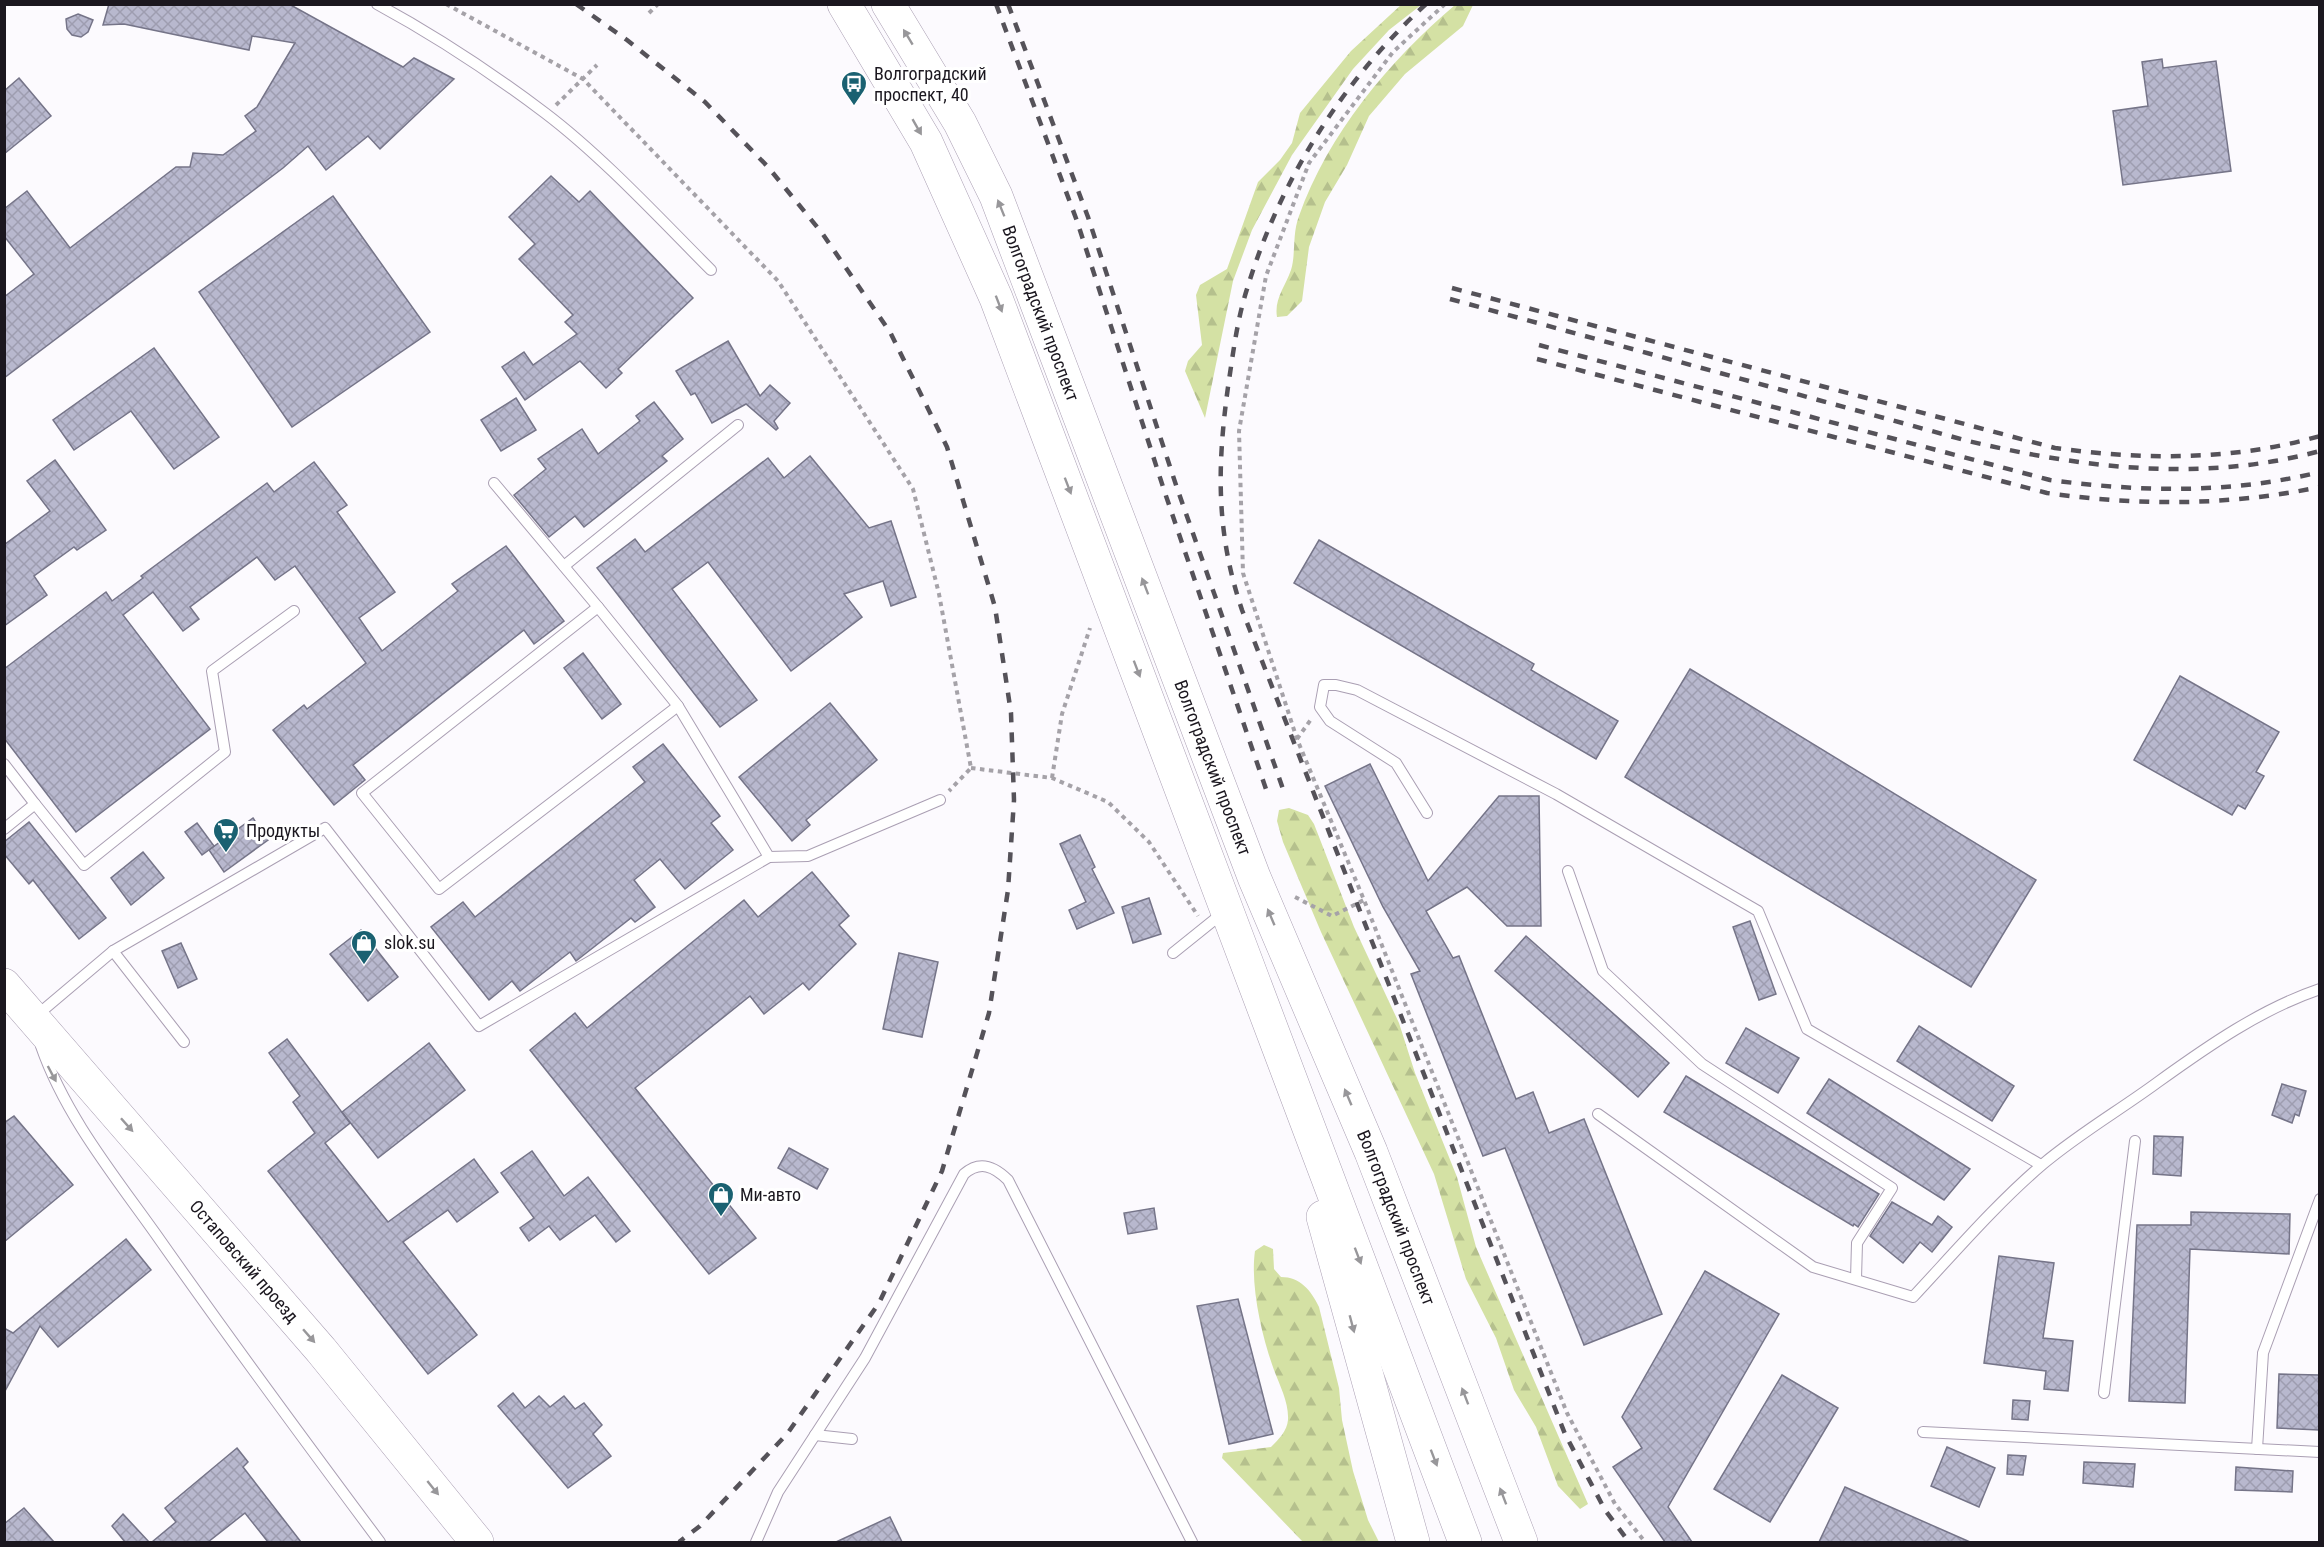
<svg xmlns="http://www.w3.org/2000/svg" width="2324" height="1547" font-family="'Roboto Condensed',sans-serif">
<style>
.forest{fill:url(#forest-firs)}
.building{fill:url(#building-cross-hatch);stroke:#757488;stroke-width:1.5}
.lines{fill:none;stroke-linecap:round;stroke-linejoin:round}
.lane-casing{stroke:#aa9fb3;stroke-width:12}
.primary-casing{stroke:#aa9fb3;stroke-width:34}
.path{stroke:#a5a2a8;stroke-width:4;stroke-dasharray:4.5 4.5;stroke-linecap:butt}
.lane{stroke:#fff;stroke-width:10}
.primary{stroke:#fff;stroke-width:33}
.rail{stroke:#555259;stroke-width:4.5;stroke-dasharray:10 10;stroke-linecap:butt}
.oneway{fill:#98979a}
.labels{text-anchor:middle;stroke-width:6;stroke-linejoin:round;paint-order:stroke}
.poi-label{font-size:18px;fill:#1b171f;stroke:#fff;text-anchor:start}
.street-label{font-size:18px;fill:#1b171f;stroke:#fff}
</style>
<defs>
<pattern id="forest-firs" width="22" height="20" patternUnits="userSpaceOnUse" patternTransform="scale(1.5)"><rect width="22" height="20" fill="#d4e1a4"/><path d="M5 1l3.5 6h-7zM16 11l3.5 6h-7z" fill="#b5c08d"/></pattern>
<pattern id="building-cross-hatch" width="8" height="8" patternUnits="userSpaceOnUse" patternTransform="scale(1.5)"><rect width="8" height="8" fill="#b8b8ce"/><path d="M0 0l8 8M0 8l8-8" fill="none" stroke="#9e9db0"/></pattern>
</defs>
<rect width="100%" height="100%" fill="#fcfafe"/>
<g class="forest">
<polygon points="1402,4 1421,5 1389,30 1353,69 1292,155 1252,230 1233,281 1205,418 1185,371 1188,361 1202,345 1196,295 1200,285 1227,269 1258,182 1280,160 1292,143 1300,113 1351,51"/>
<path d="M1455,5H1473L1463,26L1405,74L1369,116L1347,165L1325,202L1309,247L1302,301L1287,316L1277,317C1274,299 1285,287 1291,270C1296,254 1292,234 1299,216C1328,134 1389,61 1455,5Z"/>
<polygon points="1289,808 1308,815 1314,824 1354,927 1399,1023 1415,1073 1457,1177 1476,1247 1588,1504 1580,1509 1558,1486 1536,1427 1514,1390 1496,1338 1466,1279 1434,1174 1321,932 1283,842 1277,821 1279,810"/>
<path d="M1264,1245L1273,1249L1274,1269L1281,1277C1300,1277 1311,1290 1319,1307L1339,1388L1342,1420L1353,1471L1368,1520L1379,1542H1303L1222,1458L1223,1453L1271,1447C1279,1439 1287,1431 1288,1420C1289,1403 1280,1386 1274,1370C1262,1337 1250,1286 1255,1251Z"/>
</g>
<g class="building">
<polygon points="109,4 289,4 403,67 414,58 454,79 380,149 368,136 326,170 308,146 283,168 4,378 4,297 34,274 4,236 4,209 27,191 70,248 176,167 190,167 193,153 223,155 256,131 245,116 257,107 295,43 252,36 249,50 124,24 103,25"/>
<polygon points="78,14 93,20 88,32 81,37 72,35 67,29 66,19"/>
<polygon points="2162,59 2163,68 2216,61 2231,171 2123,185 2113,111 2148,106 2142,62"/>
<polygon points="19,78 51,116 4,154 4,91"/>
<polygon points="551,176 579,202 590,191 693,298 618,369 622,373 606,388 580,361 525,400 502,367 524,352 533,365 577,334 565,322 573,315 519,259 535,244 509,217"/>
<polygon points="333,196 430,332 292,427 199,292"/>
<polygon points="728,341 760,396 770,385 790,403 774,421 778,428 776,430 746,404 712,423 695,393 691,395 676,371"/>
<polygon points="154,348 219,437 174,469 131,411 74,450 53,420"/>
<polygon points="516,398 536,430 501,451 481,420"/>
<polygon points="654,402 683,439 662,456 667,461 584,527 575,516 549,537 514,495 546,469 538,459 582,429 598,454 640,421 636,416"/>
<polygon points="810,456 869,528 891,521 916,597 891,606 883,581 844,594 862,617 791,671 708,562 672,589 757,700 720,727 597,568 635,539 645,552 768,458 784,478"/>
<polygon points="55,460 106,530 77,550 74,547 34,576 47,595 4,626 4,545 50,511 27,481"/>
<polygon points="314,462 347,505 337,512 395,592 359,618 382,651 458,591 452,584 506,546 564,621 534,644 524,630 353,765 365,780 334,805 273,730 304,705 307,709 366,663 295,566 275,580 257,557 190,607 199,619 183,631 153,592 123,615 210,729 76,832 4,738 4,669 106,592 112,601 143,578 141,576 267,483 274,492"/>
<polygon points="1319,540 1534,664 1531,670 1618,721 1596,759 1294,583"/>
<polygon points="583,653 621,704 602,719 564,668"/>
<polygon points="1690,669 2036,880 1971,987 1625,777"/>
<polygon points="2180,676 2279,732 2256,772 2264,776 2245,809 2238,805 2232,815 2134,760"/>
<polygon points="830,703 877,760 806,820 810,825 792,841 739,777"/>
<polygon points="663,744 720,816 711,823 733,850 685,889 660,859 634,880 655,907 635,922 631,918 576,961 570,952 520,991 512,981 489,1000 431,927 463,902 475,917 645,782 633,767"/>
<polygon points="1370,764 1428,881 1499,796 1539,796 1541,926 1507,926 1467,887 1426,911 1453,958 1459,956 1516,1099 1533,1092 1549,1133 1584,1119 1662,1314 1584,1345 1505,1148 1483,1156 1411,974 1420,971 1383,907 1325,786"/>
<polygon points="253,818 268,840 224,872 209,850"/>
<polygon points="29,822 106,918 79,939 33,880 29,884 4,854 4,842"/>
<polygon points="197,823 214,846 202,855 185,832"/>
<polygon points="1080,835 1095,867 1092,869 1114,913 1077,929 1069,910 1086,902 1060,844"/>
<polygon points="143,852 164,878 131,905 111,878"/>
<polygon points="812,872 849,916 839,925 856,944 809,990 803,983 764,1014 750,996 635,1088 756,1238 709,1274 530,1050 575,1013 587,1028 744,900 758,917"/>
<polygon points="1149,898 1161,934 1133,943 1122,907"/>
<polygon points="1750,921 1776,994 1759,1000 1733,927"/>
<polygon points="361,930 398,977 368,1001 330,954"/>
<polygon points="1526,936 1669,1063 1638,1097 1495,971"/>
<polygon points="181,943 197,979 178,988 162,951"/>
<polygon points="899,953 938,962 922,1037 883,1029"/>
<polygon points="1919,1026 2014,1086 1992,1121 1897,1061"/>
<polygon points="1746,1028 1799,1058 1778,1093 1726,1063"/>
<polygon points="287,1039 350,1123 325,1143 388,1222 474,1159 498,1192 457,1222 448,1210 403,1242 477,1335 428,1374 268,1171 315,1133 293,1102 300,1096 269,1053"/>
<polygon points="429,1043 465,1090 378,1158 342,1112"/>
<polygon points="1686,1076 1879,1194 1858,1227 1854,1224 1853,1226 1664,1112"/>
<polygon points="1829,1079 1970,1169 1944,1200 1807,1113"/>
<polygon points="2282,1084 2306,1091 2299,1116 2295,1114 2292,1123 2272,1115"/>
<polygon points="14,1116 73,1185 4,1242 4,1123"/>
<polygon points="2154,1136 2183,1137 2181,1176 2153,1174"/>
<polygon points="789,1148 828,1169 817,1189 778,1168"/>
<polygon points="532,1151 564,1196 588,1177 630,1231 616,1242 595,1215 560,1240 549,1226 529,1241 520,1228 534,1218 501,1173"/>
<polygon points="1892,1202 1932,1225 1938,1216 1952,1227 1932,1252 1920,1242 1903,1263 1870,1236"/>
<polygon points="1154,1208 1157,1229 1128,1234 1124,1213"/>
<polygon points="2191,1212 2290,1214 2289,1254 2190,1249 2185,1403 2129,1401 2137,1225 2191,1225"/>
<polygon points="126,1239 151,1270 58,1347 40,1326 4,1393 4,1328 13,1333"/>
<polygon points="1999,1256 2054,1263 2043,1338 2073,1341 2068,1391 2044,1389 2046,1371 1984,1363"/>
<polygon points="1705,1271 1779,1314 1668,1507 1692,1542 1665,1542 1613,1467 1642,1448 1622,1417"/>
<polygon points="1238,1299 1273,1434 1229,1444 1197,1306"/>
<polygon points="2279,1374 2319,1375 2319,1430 2277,1428"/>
<polygon points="1782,1375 1838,1408 1770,1522 1714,1489"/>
<polygon points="513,1393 525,1408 539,1396 550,1407 564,1396 575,1409 584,1403 602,1425 593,1434 611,1456 568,1488 498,1406"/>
<polygon points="2013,1400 2030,1401 2028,1420 2012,1419"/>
<polygon points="1947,1447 1995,1468 1979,1507 1931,1486"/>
<polygon points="237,1448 248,1462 243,1467 301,1542 268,1542 245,1513 208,1542 152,1542 176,1522 165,1508"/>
<polygon points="2008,1455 2026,1456 2023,1475 2007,1474"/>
<polygon points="2084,1462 2135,1464 2133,1487 2083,1483"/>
<polygon points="2236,1467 2293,1471 2292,1492 2235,1490"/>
<polygon points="1845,1487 1970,1542 1819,1542"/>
<polygon points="24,1508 54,1542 4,1542 4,1524"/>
<polygon points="123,1514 149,1542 125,1542 112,1526"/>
<polygon points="890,1517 902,1542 836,1542"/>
</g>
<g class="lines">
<defs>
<g id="lane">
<path d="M377,4C436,36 492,73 545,113C603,157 660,219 711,270"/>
<polyline points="494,483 598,607"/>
<polyline points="564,566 738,425"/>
<polygon points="598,607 678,706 439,889 362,793"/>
<polyline points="678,706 769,857"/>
<polyline points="4,764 35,804"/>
<polyline points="1427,813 1396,763 1330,721 1320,707 1324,685 1336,685 1357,690 1556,794 1758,911 1807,1029 2041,1165"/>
<polyline points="4,829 35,804 84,865 225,752 212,671 294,611"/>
<polyline points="1568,871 1603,971 1702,1064 1892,1188 1857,1243 1856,1279"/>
<polyline points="113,951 184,1042"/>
<polyline points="1173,953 1224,912"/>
<polyline points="36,1016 113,951 325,828 479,1026 769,857 808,856 940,800"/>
<path d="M41,1046C65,1115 113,1174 155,1233C228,1337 304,1440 380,1542"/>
<path d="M1598,1114L1813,1267L1913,1297C1955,1252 1997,1203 2043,1164C2080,1133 2120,1110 2158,1082C2208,1046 2261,1009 2320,989"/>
<polyline points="2104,1393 2135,1141"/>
<polyline points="1923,1432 2320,1452"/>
<polyline points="815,1435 852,1439"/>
<polyline points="2257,1449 2263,1353 2320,1199"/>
<path d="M756,1542L778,1492L865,1358L964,1174C980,1160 994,1166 1008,1180L1192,1542"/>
</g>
<g id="primary">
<polyline points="844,4 926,142 996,298 1465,1542"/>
<path id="s1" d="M888,4L960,123L996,196L1254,877L1371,1152L1521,1542"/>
<path id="s2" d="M4,985L321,1350L477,1542"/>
<polyline points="1323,1217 1413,1542"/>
</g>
</defs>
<use href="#lane" class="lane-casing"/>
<use href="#primary" class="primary-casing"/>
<g class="path">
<polyline points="446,4 583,79 778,281 913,489 939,594 971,768 949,791"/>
<polyline points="1445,4 1393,52 1309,163 1266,276 1239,431 1243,573 1297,739 1364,900 1567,1413 1615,1504 1645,1542"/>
<polyline points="649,13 658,4"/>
<polyline points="556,105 597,65"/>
<polyline points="1297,739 1312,718"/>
<polyline points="971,768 1052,778 1108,802 1149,842 1198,916"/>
<polyline points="1052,778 1062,714 1090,628"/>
<polyline points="1295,897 1332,916 1364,900"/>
</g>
<use href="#lane" class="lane"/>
<use href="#primary" class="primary"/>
<g class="rail">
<polyline points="576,4 627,40 705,102 768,167 822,233 890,332 947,447 995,607 1011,713 1014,800 1008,890 989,1013 942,1171 879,1303 787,1434 700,1526 679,1542"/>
<polyline points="996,4 1077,221 1165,493 1268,795"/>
<polyline points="1008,4 1088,217 1177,488 1283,789"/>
<path d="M1426,4C1342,81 1280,180 1247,289C1237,320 1233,354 1228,387C1217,467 1216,533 1242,610L1565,1434L1605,1510L1629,1542"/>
<path d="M1452,288L2055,448C2143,460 2233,461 2320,436"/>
<path d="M1450,299L1968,441C2084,468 2202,483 2320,451"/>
<path d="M1539,345L2050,480C2141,492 2230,494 2320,472"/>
<path d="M1537,359L2047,493C2139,506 2228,506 2320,487"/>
</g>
</g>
<defs><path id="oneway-solid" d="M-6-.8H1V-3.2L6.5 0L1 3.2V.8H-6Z" transform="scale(1.5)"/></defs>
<g class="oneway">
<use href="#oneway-solid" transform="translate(908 37) rotate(-121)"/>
<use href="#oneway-solid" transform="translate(917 127) rotate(60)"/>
<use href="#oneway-solid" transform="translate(1001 208) rotate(-112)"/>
<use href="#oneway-solid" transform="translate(999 304) rotate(69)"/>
<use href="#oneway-solid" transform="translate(1068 486) rotate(69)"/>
<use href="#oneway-solid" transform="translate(1145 586) rotate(-111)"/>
<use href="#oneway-solid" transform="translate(1137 669) rotate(69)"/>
<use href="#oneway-solid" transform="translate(1271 917) rotate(-113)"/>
<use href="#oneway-solid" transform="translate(52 1074) rotate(62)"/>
<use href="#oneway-solid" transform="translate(1348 1097) rotate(-113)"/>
<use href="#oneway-solid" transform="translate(127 1125) rotate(48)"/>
<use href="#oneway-solid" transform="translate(1358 1256) rotate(69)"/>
<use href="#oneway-solid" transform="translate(1352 1324) rotate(75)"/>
<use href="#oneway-solid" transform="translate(309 1336) rotate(49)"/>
<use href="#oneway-solid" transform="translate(1465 1396) rotate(-111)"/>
<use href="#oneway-solid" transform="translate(1434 1458) rotate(69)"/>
<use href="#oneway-solid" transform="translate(433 1488) rotate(51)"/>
<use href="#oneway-solid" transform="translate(1503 1496) rotate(-111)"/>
</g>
<defs>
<symbol id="bus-pin" viewBox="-11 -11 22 30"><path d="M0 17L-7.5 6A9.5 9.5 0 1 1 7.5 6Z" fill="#1a6171" stroke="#fff"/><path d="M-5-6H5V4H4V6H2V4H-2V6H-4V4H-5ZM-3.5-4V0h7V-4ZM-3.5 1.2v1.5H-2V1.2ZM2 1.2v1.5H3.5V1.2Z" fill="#fff"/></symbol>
<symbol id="supermarket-pin" viewBox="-11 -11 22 30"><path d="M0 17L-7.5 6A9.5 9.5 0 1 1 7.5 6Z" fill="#1a6171" stroke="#fff"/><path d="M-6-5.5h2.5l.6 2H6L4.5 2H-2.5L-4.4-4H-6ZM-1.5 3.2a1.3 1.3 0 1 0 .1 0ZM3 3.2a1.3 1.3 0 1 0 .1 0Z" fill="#fff"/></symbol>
<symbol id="shop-pin" viewBox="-11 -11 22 30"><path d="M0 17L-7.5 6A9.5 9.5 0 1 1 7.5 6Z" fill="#1a6171" stroke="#fff"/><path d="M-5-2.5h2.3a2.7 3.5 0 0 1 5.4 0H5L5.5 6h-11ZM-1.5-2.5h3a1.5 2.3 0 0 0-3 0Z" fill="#fff"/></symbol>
</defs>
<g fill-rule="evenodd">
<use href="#bus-pin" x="839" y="69" width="30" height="40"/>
<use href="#supermarket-pin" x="211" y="816" width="30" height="40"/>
<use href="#shop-pin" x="349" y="928" width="30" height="40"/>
<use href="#shop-pin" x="706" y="1180" width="30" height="40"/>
</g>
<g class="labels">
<g class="poi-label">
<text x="874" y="80">Волгоградский<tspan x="874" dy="21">проспект, 40</tspan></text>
<text x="246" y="837">Продукты</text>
<text x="384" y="949">slok.su</text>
<text x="740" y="1201">Ми-авто</text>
</g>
<g class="street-label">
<text dy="6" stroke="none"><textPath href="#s1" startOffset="346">Волгоградский проспект</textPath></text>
<text dy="6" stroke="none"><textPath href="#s1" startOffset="832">Волгоградский проспект</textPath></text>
<text dy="6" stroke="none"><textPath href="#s1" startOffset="1318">Волгоградский проспект</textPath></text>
<text dy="6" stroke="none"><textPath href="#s2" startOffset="366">Остаповский проезд</textPath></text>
</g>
</g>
<rect width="2324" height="1547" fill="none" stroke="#1b171f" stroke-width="12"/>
</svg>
